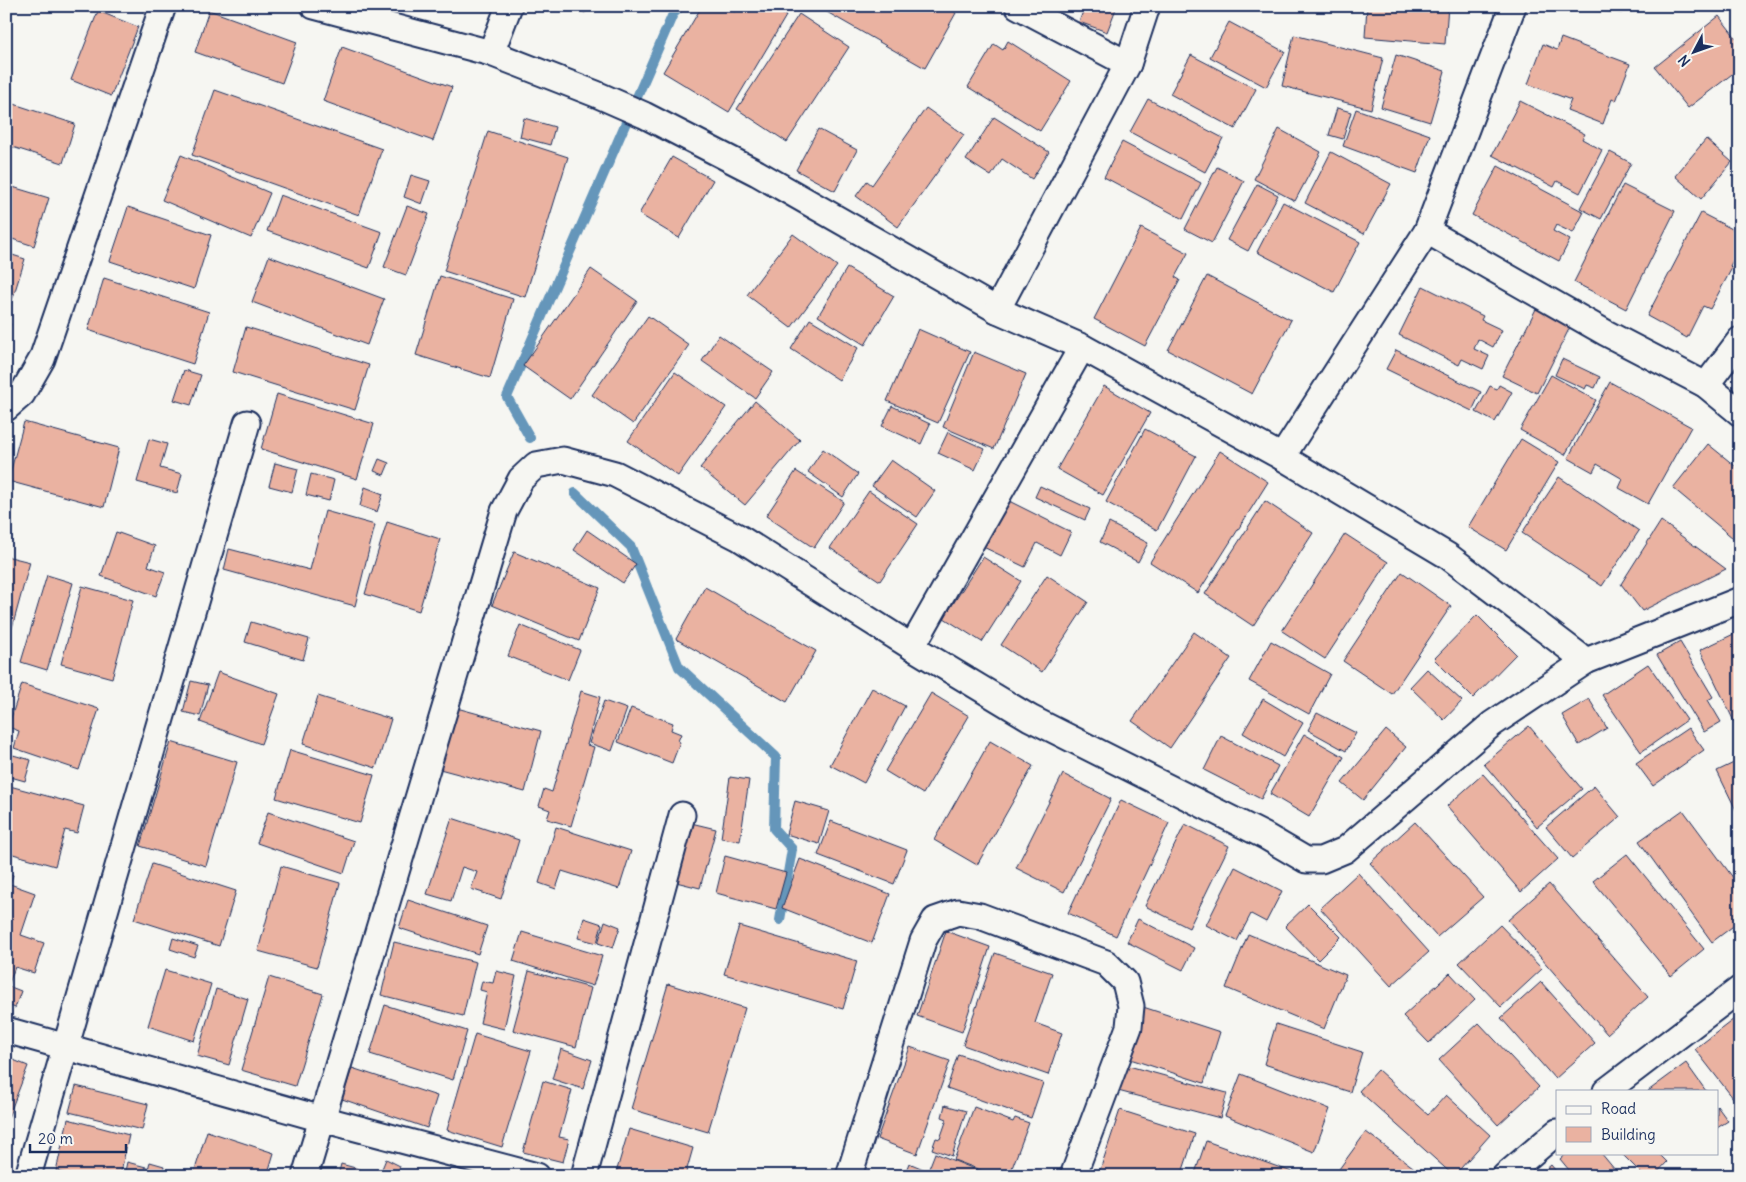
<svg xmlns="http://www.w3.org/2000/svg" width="1746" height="1182" font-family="Delius,sans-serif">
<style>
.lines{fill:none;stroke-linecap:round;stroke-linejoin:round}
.stream{stroke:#6596ba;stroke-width:10}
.building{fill:#eab2a1;stroke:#1b2f5e}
.minor-casing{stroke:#1b2f5e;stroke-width:29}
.minor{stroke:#f6f6f2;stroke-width:25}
</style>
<rect width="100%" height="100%" fill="#f6f6f2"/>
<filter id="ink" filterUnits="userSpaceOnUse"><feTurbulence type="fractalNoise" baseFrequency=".02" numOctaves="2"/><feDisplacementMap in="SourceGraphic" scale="10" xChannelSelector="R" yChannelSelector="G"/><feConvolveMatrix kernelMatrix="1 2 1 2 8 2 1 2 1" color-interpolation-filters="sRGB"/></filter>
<g filter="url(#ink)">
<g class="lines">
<g class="stream">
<polyline points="530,438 507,397 673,14 681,6"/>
<polyline points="575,493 631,547 679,667 776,757 774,829 792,849 780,920"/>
</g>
</g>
<g class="building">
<polygon points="572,6 589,6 585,13"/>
<polygon points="702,6 725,6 735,12 739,6 770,6 786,16 729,112 663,72"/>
<polygon points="828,6 945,6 956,13 925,68 825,11"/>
<polygon points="1085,6 1117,6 1107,32 1079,22"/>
<polygon points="1367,6 1448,6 1445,44 1365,37"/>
<polygon points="1532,6 1623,6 1622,13"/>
<polygon points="209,10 297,42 282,83 195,52"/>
<polygon points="98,11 138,27 111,96 71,80"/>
<polygon points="799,14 849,47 787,142 737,109"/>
<polygon points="1719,16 1740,43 1740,68 1688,108 1655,67"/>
<polygon points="1229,22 1285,52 1266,87 1210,57"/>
<polygon points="1294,35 1383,58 1371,109 1282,86"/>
<polygon points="1561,38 1630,64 1616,101 1612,99 1603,124 1567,110 1571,100 1528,84 1543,44 1557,50"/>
<polygon points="1008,41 1071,81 1040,131 968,87 994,44 1003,50"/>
<polygon points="342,47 452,87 433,141 323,101"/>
<polygon points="1191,55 1256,89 1235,129 1170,94"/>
<polygon points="1396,55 1445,71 1430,122 1381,107"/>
<polygon points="215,90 382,149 359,215 192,155"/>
<polygon points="1148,99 1223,138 1205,172 1130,132"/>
<polygon points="1520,101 1585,134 1582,139 1602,150 1580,193 1557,181 1554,187 1492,155"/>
<polygon points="11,103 75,124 63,163 6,145 6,118"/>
<polygon points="926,108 964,135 898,227 856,196 867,181 872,185"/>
<polygon points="1337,108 1351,112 1343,139 1329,135"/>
<polygon points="1356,109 1430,135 1417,173 1343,146"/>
<polygon points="994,117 1049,152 1032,179 1002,159 991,176 966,160"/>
<polygon points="524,118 555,127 550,145 520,137"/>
<polygon points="818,129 857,150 835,191 796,170"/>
<polygon points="1279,129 1321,152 1295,201 1254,179"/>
<polygon points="488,131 568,157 525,297 444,271"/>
<polygon points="1706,139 1732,162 1701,199 1675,176"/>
<polygon points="1122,142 1201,183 1183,219 1104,177"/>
<polygon points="1331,152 1391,184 1364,234 1305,203"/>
<polygon points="1610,152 1631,163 1601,219 1580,208"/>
<polygon points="181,155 270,193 251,238 162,200"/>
<polygon points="672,157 713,180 679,238 639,214"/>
<polygon points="1498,166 1584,212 1573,233 1556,225 1553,231 1570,240 1559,261 1472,215"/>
<polygon points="1217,167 1244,181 1212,243 1185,229"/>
<polygon points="411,175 430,181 422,204 404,197"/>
<polygon points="1257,184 1278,195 1248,251 1227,240"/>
<polygon points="6,185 49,198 34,246 6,237"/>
<polygon points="1623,185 1675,211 1626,309 1574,282"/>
<polygon points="280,195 382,232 369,268 267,231"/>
<polygon points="1283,202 1360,242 1334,292 1257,252"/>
<polygon points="407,206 429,214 406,275 384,267"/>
<polygon points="128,207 211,235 194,289 110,261"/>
<polygon points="1701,213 1740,233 1740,247 1730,266 1732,268 1710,309 1703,306 1687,338 1647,316"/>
<polygon points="1141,228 1188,253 1175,277 1180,280 1145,346 1094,319"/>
<polygon points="793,234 837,266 791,328 747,295"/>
<polygon points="6,253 25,259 9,310 6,309"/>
<polygon points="269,256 384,299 367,345 252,302"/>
<polygon points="847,268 894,296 865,345 818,316"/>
<polygon points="591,269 637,301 570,399 523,366"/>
<polygon points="440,276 513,299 490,378 416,355"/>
<polygon points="1207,276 1291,320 1252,394 1168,350"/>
<polygon points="104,278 209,312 193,364 88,330"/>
<polygon points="1423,286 1483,316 1481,320 1502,330 1493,347 1478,339 1474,349 1489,356 1483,369 1462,359 1459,365 1399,335"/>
<polygon points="1537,307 1571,325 1537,393 1502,376"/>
<polygon points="648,316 689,345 633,424 592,395"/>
<polygon points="810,319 858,348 839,380 791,349"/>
<polygon points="6,322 11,324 6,340"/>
<polygon points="246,327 369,365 355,410 233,372"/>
<polygon points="918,329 970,352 938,423 887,401"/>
<polygon points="719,335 773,372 755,398 702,361"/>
<polygon points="1396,350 1481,392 1472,411 1386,369"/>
<polygon points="974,352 1026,374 994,449 943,427"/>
<polygon points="1562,359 1600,377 1595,388 1587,385 1585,389 1555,375"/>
<polygon points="184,370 201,375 191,405 174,400"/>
<polygon points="675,372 726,407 678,476 628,441"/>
<polygon points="1551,375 1596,400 1565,455 1520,430"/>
<polygon points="1610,382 1691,427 1648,504 1619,488 1623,479 1597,464 1593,472 1568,458"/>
<polygon points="1499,385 1512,392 1495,422 1476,412 1490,386 1497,389"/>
<polygon points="1104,386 1150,413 1103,495 1057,469"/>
<polygon points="277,394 374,424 357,479 261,449"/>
<polygon points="755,401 800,440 745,505 700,468"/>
<polygon points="892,406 930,424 921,444 882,426"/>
<polygon points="24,422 119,448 104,507 8,481"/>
<polygon points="1145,429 1196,456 1157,530 1106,502"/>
<polygon points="948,432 985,449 975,470 938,453"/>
<polygon points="149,439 167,444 160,468 182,474 177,493 137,482"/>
<polygon points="1521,439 1559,462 1506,550 1468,527"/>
<polygon points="1708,444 1740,470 1740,530 1733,538 1673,488"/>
<polygon points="823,449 858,474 843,497 808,472"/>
<polygon points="1220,451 1268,482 1198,593 1150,562"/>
<polygon points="379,459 389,463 384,475 374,471"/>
<polygon points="891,460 935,491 917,517 872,486"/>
<polygon points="275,463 298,469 292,492 269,486"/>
<polygon points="796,471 844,502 814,548 766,516"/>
<polygon points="311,474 334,480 329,501 306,495"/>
<polygon points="1559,477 1639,531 1602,586 1522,533"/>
<polygon points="1040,486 1090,509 1085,520 1035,497"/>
<polygon points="365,487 383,494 377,512 360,506"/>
<polygon points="869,491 918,524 880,581 830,548"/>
<polygon points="1001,497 1071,532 1060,555 1037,543 1025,567 977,544"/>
<polygon points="1265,501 1313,533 1253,626 1205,594"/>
<polygon points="325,511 375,525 355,606 224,570 229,549 310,570"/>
<polygon points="1661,521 1726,569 1642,611 1621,584"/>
<polygon points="387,522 440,539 419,611 365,594"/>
<polygon points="1109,523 1148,543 1138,562 1100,542"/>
<polygon points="587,530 636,564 623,583 574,550"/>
<polygon points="116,532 155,546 148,566 165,572 156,596 101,576"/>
<polygon points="1345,534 1388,562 1325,659 1282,631"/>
<polygon points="514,552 600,588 579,641 492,605"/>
<polygon points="6,556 30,562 12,628 6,626"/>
<polygon points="983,557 1021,581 982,642 944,618"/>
<polygon points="1402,572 1451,606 1392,694 1343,661"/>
<polygon points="47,575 73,583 47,670 21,662"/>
<polygon points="1047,575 1088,602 1042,672 1001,645"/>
<polygon points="82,586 133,600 112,678 61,664"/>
<polygon points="705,587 816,651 787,702 676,639"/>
<polygon points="1477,615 1516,654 1473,698 1434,659"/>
<polygon points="251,622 309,639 303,660 245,642"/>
<polygon points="520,625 580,650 568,680 508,656"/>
<polygon points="1740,631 1740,734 1700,650"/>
<polygon points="1194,632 1231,658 1170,748 1132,721"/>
<polygon points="1271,641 1330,674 1309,714 1249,681"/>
<polygon points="1680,642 1713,697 1708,700 1721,722 1704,732 1657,655"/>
<polygon points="1648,664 1687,720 1641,752 1602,695"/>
<polygon points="1427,669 1462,701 1444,720 1410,687"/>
<polygon points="218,672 279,694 261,744 200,722"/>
<polygon points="191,681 208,685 200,716 183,712"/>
<polygon points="22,684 99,709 79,770 14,748 19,731 8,727"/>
<polygon points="872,688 905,706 864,783 830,765"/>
<polygon points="581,691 600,697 587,745 594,747 571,826 547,819 550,810 539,806 544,789 552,792"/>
<polygon points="931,693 969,716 923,794 885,771"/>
<polygon points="318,696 391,719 376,768 303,744"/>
<polygon points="1263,699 1303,723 1283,757 1243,733"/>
<polygon points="1589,699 1607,728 1579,745 1562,715"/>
<polygon points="604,701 627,709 612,751 589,743"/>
<polygon points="453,707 541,731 525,792 436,768"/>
<polygon points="631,708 673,723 671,730 681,734 678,741 680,742 672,763 618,742"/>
<polygon points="1317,713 1356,733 1346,751 1308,730"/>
<polygon points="1529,726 1582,789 1537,827 1484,764"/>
<polygon points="1688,728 1704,750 1653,786 1636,763"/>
<polygon points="1386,730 1406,747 1363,800 1342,783"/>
<polygon points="1304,734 1344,757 1309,817 1270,794"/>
<polygon points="1221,736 1278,766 1261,799 1204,770"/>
<polygon points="990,741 1033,766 977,865 934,840"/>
<polygon points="171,742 237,762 206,866 140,846"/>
<polygon points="290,750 374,775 360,823 276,798"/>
<polygon points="13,755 31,760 25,781 7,776"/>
<polygon points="1740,760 1740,818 1717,771"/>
<polygon points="1063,774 1111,799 1064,892 1016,868"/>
<polygon points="1483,774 1558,859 1521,892 1447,806"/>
<polygon points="730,777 749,780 740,841 721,838"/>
<polygon points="6,785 84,806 77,833 65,830 55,866 6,852"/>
<polygon points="1594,786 1620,817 1572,858 1546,827"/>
<polygon points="1121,800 1169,823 1116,936 1068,913"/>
<polygon points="795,801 829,811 819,844 786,834"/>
<polygon points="1683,810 1740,887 1740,921 1712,942 1639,841"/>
<polygon points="268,812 354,841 344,873 257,843"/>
<polygon points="452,818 519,840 501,899 471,889 477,872 462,867 451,901 427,894"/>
<polygon points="831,821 907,850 894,884 818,855"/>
<polygon points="1415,822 1483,897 1437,937 1370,863"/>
<polygon points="691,823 716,829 700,888 676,882"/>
<polygon points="1185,824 1229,846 1189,928 1145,906"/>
<polygon points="556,827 631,851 619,889 562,871 556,889 539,883"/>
<polygon points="1627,854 1704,949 1671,976 1593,881"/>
<polygon points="725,856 786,873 776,909 716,893"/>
<polygon points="800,859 890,894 872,943 782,908"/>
<polygon points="152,864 236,891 219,946 134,919"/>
<polygon points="281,866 340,883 317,967 258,951"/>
<polygon points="1235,867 1282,891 1266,922 1251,914 1237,941 1206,925"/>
<polygon points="6,872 13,875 10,884 35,893 21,935 44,943 34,973 15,967 8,986 21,991 15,1008 6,1004"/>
<polygon points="1358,873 1429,952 1391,986 1320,908"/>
<polygon points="1549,884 1648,997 1607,1034 1508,920"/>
<polygon points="408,900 487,926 478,954 399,928"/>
<polygon points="1308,904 1341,937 1318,960 1285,926"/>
<polygon points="584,918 602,924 597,943 578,938"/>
<polygon points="1138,919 1194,948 1183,970 1127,942"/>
<polygon points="605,921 620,927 613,948 598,943"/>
<polygon points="1500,925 1542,969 1501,1007 1459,963"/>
<polygon points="739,926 857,961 843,1009 724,974"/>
<polygon points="946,931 990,947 962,1032 917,1016"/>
<polygon points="522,932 602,956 593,986 513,961"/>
<polygon points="1248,934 1346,975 1324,1029 1226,988"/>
<polygon points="173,938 198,946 194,957 170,949"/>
<polygon points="394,942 476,962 463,1016 381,995"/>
<polygon points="995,953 1052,973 1035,1023 1062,1033 1048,1075 963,1045"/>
<polygon points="165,970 211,984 194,1041 148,1026"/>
<polygon points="496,971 516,976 504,1029 480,1023 487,992 480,990 482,981 493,983"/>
<polygon points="529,971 591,988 576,1047 513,1030"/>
<polygon points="1450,973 1475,1000 1429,1043 1403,1016"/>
<polygon points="269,977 323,994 295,1086 241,1070"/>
<polygon points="1541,982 1595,1043 1555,1079 1501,1018"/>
<polygon points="668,984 745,1008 708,1132 631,1109"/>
<polygon points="216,989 248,999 229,1065 197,1056"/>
<polygon points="385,1005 467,1031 453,1080 370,1054"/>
<polygon points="1140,1006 1220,1032 1204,1083 1124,1057"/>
<polygon points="1734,1019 1740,1027 1740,1107 1695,1049"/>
<polygon points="1479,1023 1539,1087 1498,1125 1439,1060"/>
<polygon points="1276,1024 1362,1052 1350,1092 1264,1064"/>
<polygon points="475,1034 531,1051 502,1147 447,1130"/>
<polygon points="910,1047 950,1061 917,1154 877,1139"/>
<polygon points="561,1049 592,1060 583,1089 552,1079"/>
<polygon points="958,1054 1043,1083 1031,1118 947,1088"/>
<polygon points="6,1057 28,1066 6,1123"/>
<polygon points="1686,1063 1706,1091 1648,1091"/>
<polygon points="1125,1065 1227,1093 1220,1118 1118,1091"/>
<polygon points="352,1068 437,1096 427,1128 342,1099"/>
<polygon points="1378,1070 1428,1115 1446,1095 1490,1135 1454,1176 1359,1091"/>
<polygon points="1241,1074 1330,1109 1314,1152 1225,1116"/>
<polygon points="543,1081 572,1090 559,1137 569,1139 563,1162 523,1152"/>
<polygon points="76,1086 148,1104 142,1130 69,1112"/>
<polygon points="945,1105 966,1111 952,1156 932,1149 936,1138 940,1139 947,1119 942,1117"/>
<polygon points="1717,1106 1728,1121 1717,1128"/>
<polygon points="974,1107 1013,1122 1015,1118 1029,1123 1009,1176 996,1176 954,1160"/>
<polygon points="1120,1110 1195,1134 1181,1176 1098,1176"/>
<polygon points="68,1119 129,1135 120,1176 77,1176 56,1171"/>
<polygon points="629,1129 693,1148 685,1176 624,1176 616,1173"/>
<polygon points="207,1131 274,1153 267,1176 193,1176"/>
<polygon points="1366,1132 1425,1176 1334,1176"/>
<polygon points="1206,1141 1303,1176 1194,1176"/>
<polygon points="935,1153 989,1175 989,1176 904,1176 909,1163 928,1171"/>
<polygon points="1567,1153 1601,1153 1620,1176 1574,1176 1560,1159"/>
<polygon points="1621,1153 1658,1153 1667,1162 1654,1176 1644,1176"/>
<polygon points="386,1159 400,1166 396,1176 379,1176"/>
<polygon points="127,1162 146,1167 144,1176 124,1176"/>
<polygon points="150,1162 164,1166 162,1176 146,1176"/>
<polygon points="341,1164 377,1174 376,1176 338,1176"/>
<polygon points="1551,1165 1560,1176 1538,1176"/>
<polygon points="1740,1165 1740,1176 1727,1176"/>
</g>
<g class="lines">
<defs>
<g id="minor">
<polyline points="314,6 491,53 596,94 644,115 757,173 997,310 1082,347 1282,457 1448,556 1586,661"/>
<polyline points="1018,6 1128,64"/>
<polyline points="491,53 509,6"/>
<polyline points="1427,231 1606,333 1706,385 1740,413"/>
<polyline points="997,310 1128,64 1147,6"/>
<polyline points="1706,385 1740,340"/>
<polyline points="6,408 22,394 42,359 163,6"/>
<polyline points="1282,457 1427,231 1513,6"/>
<polyline points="912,647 1082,347"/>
<polyline points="6,1030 322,1119 537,1176"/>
<polyline points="1606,1091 1740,989"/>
<polyline points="28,1176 247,423"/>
<polyline points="305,1176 504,511 521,479 536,465 563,460 615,474 738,537 912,647 1030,718 1265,836 1306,860 1321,860 1345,850 1492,724 1586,661 1740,600"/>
<polyline points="584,1176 682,815"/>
<polyline points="849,1176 923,941 935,920 958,912 980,916 1106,963 1125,982 1131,1006 1129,1027 1073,1176"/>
<polyline points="1505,1176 1557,1132"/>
</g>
</defs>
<use href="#minor" class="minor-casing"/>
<use href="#minor" class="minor"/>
</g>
</g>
<rect width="1746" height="1182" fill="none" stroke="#f6f6f2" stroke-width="25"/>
<rect x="12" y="12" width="1721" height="1157" fill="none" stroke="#1b2f5e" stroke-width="2" filter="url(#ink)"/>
<rect x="1556" y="1090" width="162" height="65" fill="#f6f6f2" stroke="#9ea6b7"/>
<rect x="1566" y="1106" width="25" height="8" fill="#f6f6f2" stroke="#9ea6b7"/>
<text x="1601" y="1114" font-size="15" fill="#1b2f5e">Road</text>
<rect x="1566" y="1127" width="25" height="15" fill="#eab2a1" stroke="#9ea6b7"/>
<text x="1601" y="1140" font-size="15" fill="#1b2f5e">Building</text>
<g transform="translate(1694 52) rotate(229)" stroke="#f6f6f2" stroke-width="4" paint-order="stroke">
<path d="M0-4L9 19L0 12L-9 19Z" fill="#1b2f5e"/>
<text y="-8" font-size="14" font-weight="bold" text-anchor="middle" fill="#1b2f5e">N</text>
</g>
<path d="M30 1144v8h96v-8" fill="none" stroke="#1b2f5e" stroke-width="2.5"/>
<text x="38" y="1144" font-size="15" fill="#1b2f5e" stroke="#f6f6f2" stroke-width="4" paint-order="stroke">20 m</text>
</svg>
